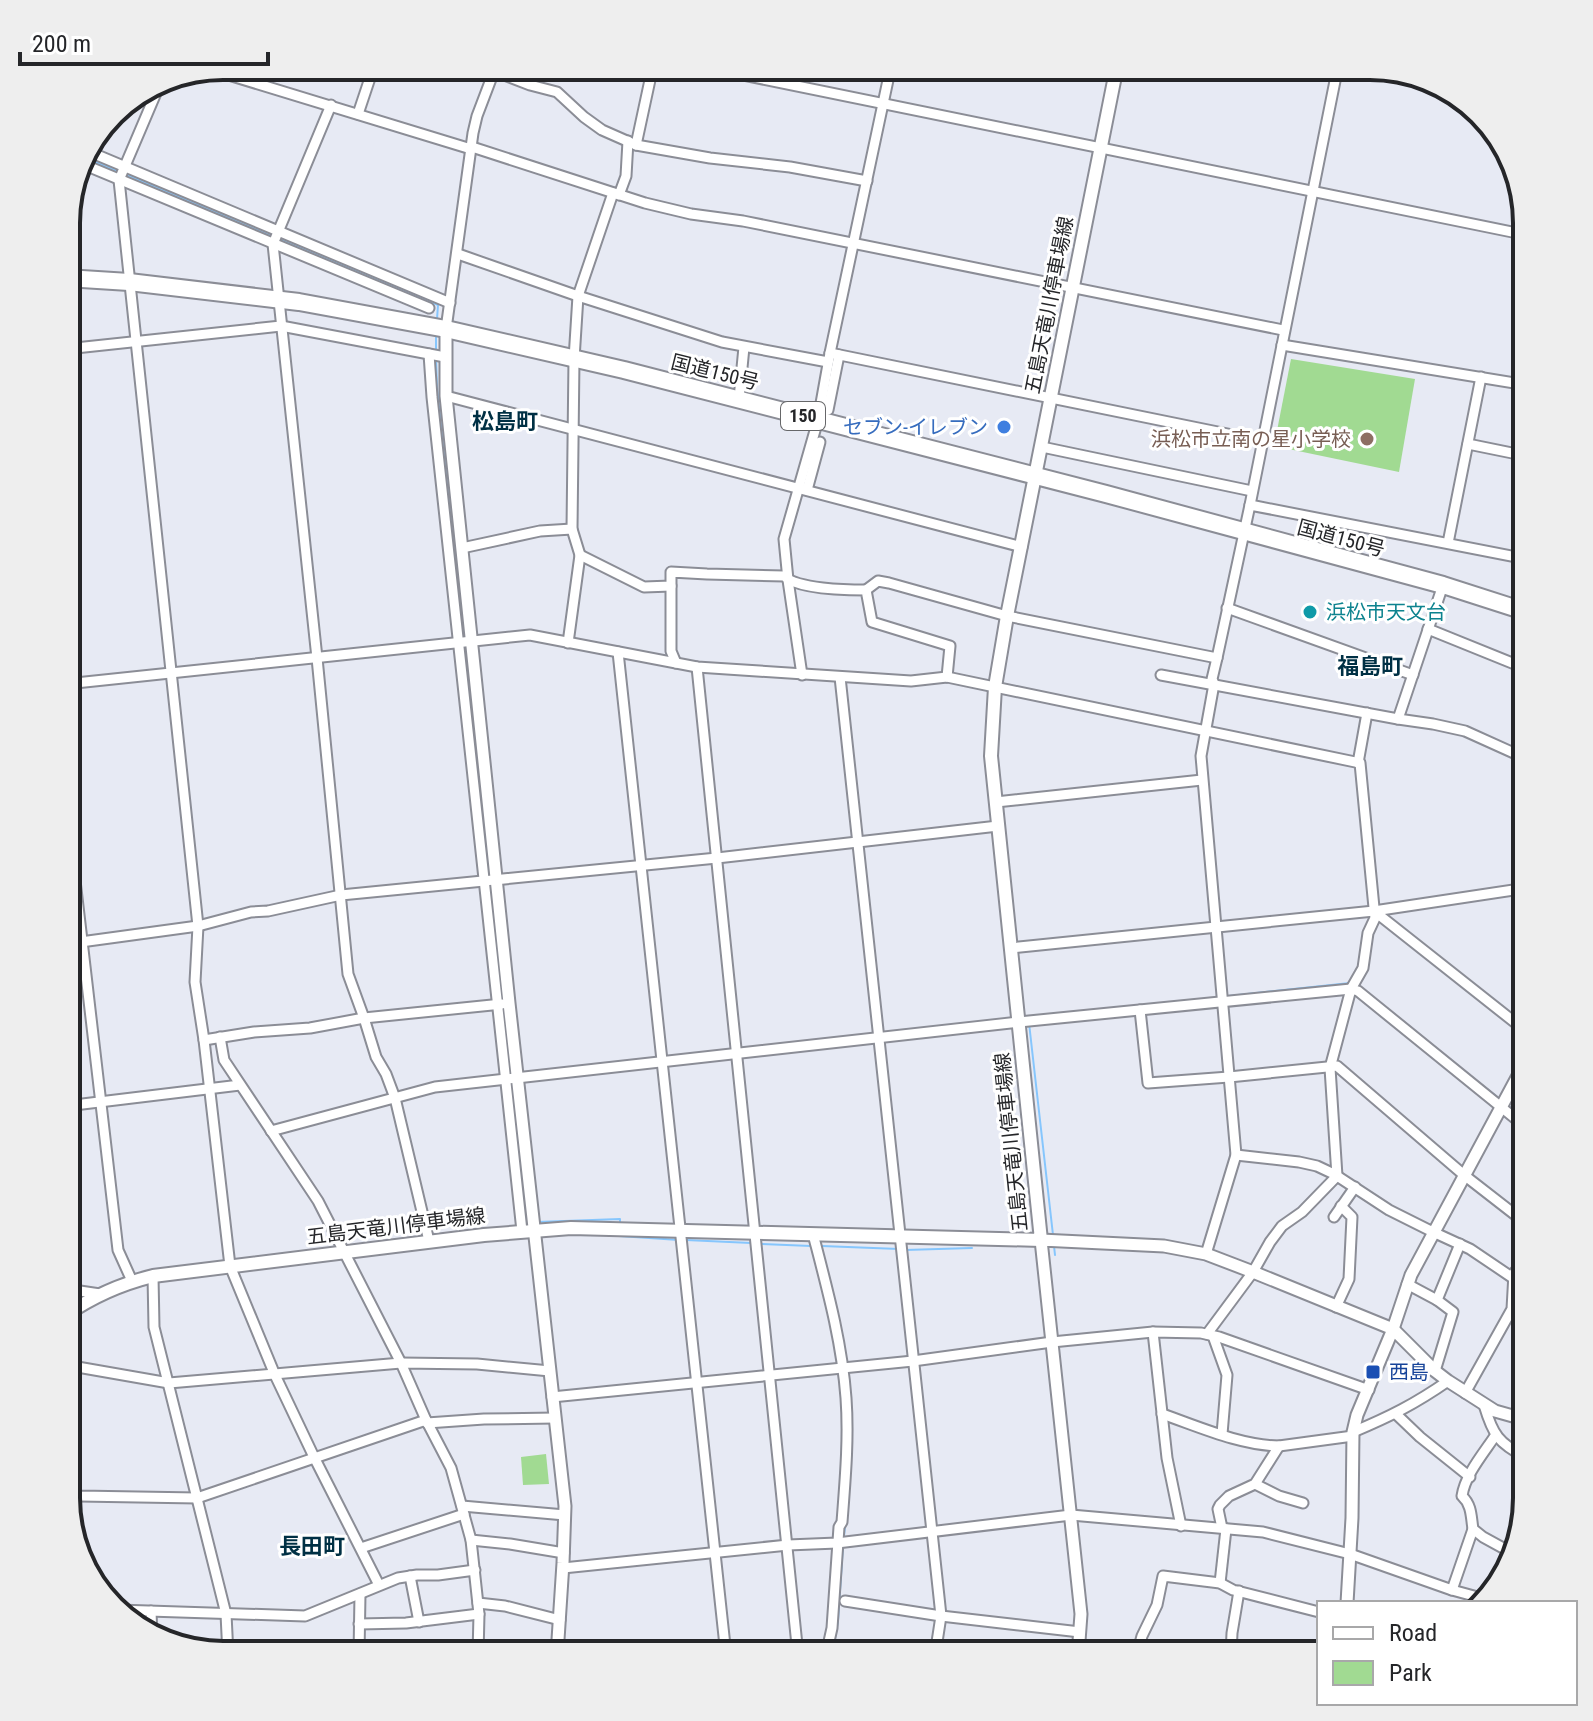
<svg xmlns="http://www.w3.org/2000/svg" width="1593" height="1721" font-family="'Roboto Condensed','Noto Sans JP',sans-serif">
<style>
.green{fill:#a1da92}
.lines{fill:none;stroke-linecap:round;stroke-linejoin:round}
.stream{stroke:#86c6fd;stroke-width:2}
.minor-casing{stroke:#8b8d96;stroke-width:13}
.tertiary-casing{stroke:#8b8d96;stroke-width:15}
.secondary-casing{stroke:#8b8d96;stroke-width:16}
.trunk-casing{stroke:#8b8d96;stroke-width:20}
.minor{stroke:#fff;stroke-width:9}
.tertiary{stroke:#fff;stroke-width:11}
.secondary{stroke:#fff;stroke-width:12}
.trunk{stroke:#fff;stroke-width:16}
.shop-dot{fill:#3f7fe0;stroke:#fff;stroke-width:3}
.education-dot{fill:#8d6e63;stroke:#fff;stroke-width:3}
.culture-dot{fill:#0f9aa8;stroke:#fff;stroke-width:3}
.transit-dot{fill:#1a4fb4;stroke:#fff;stroke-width:3}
.labels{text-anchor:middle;stroke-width:6;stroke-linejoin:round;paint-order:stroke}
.shield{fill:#fff;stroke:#666769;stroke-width:2}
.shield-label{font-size:18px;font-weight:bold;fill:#252629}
.street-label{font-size:20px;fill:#252629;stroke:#fff}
.shop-label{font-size:20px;fill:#366cbe;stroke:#fff;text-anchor:end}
.education-label{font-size:20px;fill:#785e54;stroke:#fff;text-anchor:end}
.culture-label{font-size:20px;fill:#0d838f;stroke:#fff;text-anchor:start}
.transit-label{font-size:20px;fill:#164399;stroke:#fff;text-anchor:start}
.neighbourhood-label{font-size:22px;font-weight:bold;fill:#003044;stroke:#fff}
.rim{fill:none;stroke:#252629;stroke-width:4}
</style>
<rect width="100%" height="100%" fill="#e7eaf4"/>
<g class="green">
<polygon points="1291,359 1415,379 1399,472 1274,446"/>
<polygon points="546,1454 549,1484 523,1485 521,1457"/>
</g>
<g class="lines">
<g class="stream">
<polyline points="81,156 119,172"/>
<polyline points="125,174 274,237"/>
<polyline points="280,239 438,305 437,319"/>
<polyline points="436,351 436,334"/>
<polyline points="436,358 437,387 463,638"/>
<polyline points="464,644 489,877"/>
<polyline points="490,883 502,1000"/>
<polyline points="1229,996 1350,983"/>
<polyline points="502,1006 510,1075"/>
<polyline points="1029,1023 1053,1235"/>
<polyline points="1450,1060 1501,1100"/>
<polyline points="511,1082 524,1207"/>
<polyline points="1506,1104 1527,1121"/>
<polyline points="537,1222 620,1219 620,1223"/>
<polyline points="619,1236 679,1240"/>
<polyline points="686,1240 751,1243"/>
<polyline points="762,1244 811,1246"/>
<polyline points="822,1246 899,1249"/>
<polyline points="1054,1246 1055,1255"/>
<polyline points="905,1250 972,1248"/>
<polyline points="844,1536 845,1527"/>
<polyline points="832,1655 838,1621 843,1546"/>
</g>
<defs>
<g id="minor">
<polyline points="353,66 372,73"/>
<polyline points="468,66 493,75"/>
<polyline points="699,66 1527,235"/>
<polyline points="209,69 471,149"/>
<polyline points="494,71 530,85 557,92 584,117 602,130 636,145 710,158 790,167 867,181"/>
<polyline points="162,79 119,180 198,926 195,982 204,1040 230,1266 275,1375 314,1457 379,1585"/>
<polyline points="331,105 273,244 317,658 348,974 364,1018 376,1057 386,1074 395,1098 429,1241"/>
<polyline points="358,114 374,66"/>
<polyline points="636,145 653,66"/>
<polyline points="472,147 645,203 691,214 743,221 1283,330"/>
<polyline points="85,150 450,303"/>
<polyline points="80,163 429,308"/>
<polyline points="619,195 626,176 628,141"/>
<polyline points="458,254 578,296 722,342 828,362"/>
<polyline points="446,329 473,133 477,116 496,66"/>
<polyline points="1282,345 1527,385"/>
<polyline points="66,349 281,326 445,357"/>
<polyline points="830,353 1262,441"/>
<polyline points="429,354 432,397 522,1231"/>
<polyline points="446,396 1022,547"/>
<polyline points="739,399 744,347"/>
<polyline points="828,410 839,355"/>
<polyline points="1468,444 1527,456"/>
<polyline points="1042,447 1252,491"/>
<polyline points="807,490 820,442"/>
<polyline points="1250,505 1527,559"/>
<polyline points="1448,543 1481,377"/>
<polyline points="462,548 540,531 572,529"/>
<path d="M580,555L644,587L671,586V572L707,574L784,576C797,589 847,590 866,590L872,622L950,646L947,677"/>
<polyline points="671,586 671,651 676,663"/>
<polyline points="866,590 878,581 889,583 1007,616 1217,658"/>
<polyline points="1227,608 1413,675"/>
<polyline points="1428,629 1527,669"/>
<polyline points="568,643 580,555 572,529 574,359 578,296 613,193"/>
<polyline points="618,652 726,1655"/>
<polyline points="697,667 798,1655"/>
<polyline points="802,675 788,580 784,539 818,420 830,353 891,66"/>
<polyline points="1161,675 1398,719 1433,724 1465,731 1527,759"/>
<polyline points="840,677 939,1597 941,1616 935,1655"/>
<polyline points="66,684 530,635 697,667 911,681 947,677 1360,763 1375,918 1368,933 1363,968 1351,989 1330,1068 1337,1176 1302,1212 1282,1226 1270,1242 1253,1272 1207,1334"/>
<polyline points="1398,719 1443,585"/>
<polyline points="1358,763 1367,713"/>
<polyline points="996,802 1202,780"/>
<polyline points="66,803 118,1250 132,1281"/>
<polyline points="1374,911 1527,1032"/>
<polyline points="66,944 198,926 251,912 268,911 341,895 717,858 998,826"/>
<polyline points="1010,948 1374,911 1527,888"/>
<polyline points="1140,1010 1148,1083 1229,1077 1337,1066 1464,1175 1527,1224"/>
<polyline points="220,1037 224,1060 318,1201 401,1363 426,1420 451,1468 471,1540 479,1614 478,1655"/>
<polyline points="204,1040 254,1032 310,1028 364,1018 502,1004"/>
<polyline points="66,1106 240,1085"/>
<polyline points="271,1131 435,1087 1019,1022 1351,989 1358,991 1527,1128"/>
<polyline points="1236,1155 1299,1162 1317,1166 1334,1174 1389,1210 1433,1232 1470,1249 1513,1278"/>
<polyline points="1334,1217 1355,1187"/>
<path d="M813,1234C827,1288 842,1342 846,1398C849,1439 845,1482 842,1522L839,1527L832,1628L826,1655"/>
<polyline points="1206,1254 1236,1155 1201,756 1214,684 1212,679 1217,658 1250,505 1338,66"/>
<polyline points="153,1276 154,1327 226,1614 228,1655"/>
<polyline points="1407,1284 1437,1300 1453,1312 1435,1371"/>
<polyline points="66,1293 80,1291 100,1294"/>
<polyline points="1437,1300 1460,1244"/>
<polyline points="1514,1301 1527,1313"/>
<polyline points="1336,1307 1349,1279 1352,1217 1341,1206"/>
<polyline points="1153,1332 1167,1458 1181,1526"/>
<polyline points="1213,1336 1227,1375 1222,1434"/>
<polyline points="66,1365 169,1383 401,1363 477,1364 550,1371"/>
<polyline points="1465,1393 1512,1309 1514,1273 1527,1258"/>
<polyline points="552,1397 913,1361 1052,1342 1153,1332 1201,1333 1219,1337 1369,1390"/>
<path d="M1484,1405C1493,1435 1498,1443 1527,1458"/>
<path d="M1162,1414C1200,1427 1239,1445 1279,1446L1353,1436"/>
<polyline points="1396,1414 1420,1437 1470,1477"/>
<polyline points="427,1423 484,1419 555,1418"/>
<path d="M1353,1432C1389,1417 1415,1404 1448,1381"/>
<path d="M1495,1436C1483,1454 1465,1475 1462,1496C1472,1505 1471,1517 1473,1529L1483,1537L1514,1554"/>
<polyline points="1255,1484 1279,1496 1303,1503"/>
<polyline points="66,1490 79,1496 197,1498 426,1420"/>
<polyline points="462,1506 565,1515"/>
<polyline points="1222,1528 1218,1509 1220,1505 1229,1496 1255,1484 1279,1446"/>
<polyline points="471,1540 510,1544 564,1553"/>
<polyline points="361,1548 464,1514"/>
<polyline points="563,1568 788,1545 837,1543 1071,1515 1263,1532 1350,1554 1452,1590 1485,1599"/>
<polyline points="410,1576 419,1622"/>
<polyline points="1220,1583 1226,1529"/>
<polyline points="1452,1590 1473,1529"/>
<polyline points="845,1601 941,1616 1080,1632"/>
<polyline points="478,1603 505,1606 560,1620"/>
<polyline points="118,1610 305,1616 398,1578 417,1575 438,1575 475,1570"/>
<polyline points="151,1611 152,1638"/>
<polyline points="359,1624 406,1623 479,1614"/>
<polyline points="359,1655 360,1594"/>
<polyline points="1137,1655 1142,1636 1157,1605 1163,1576 1220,1583 1233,1590 1319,1612"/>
<polyline points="1231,1655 1232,1633 1239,1591"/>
</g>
<g id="tertiary">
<polyline points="446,329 446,396 509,1003 565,1506 563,1563 557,1655"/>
<polyline points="1347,1603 1352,1518 1353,1432 1357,1415 1393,1329 1411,1275 1527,1059"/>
<polyline points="1078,1655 1081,1614 1041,1240 1164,1246 1206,1254 1253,1272 1393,1329 1435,1371 1448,1381 1495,1411 1527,1420"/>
</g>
<path id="secondary" d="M66,1315C93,1296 121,1284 153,1276L484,1235L571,1228L1041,1240L991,756L995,687L1007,616L1117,66"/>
<polyline id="trunk" points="66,278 129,282 299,302 446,329 624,370 1106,494 1443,585 1527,612"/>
</defs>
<use href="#minor" class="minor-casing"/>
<use href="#tertiary" class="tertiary-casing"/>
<use href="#secondary" class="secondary-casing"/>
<use href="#trunk" class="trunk-casing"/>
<use href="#minor" class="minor"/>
<use href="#tertiary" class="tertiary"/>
<use href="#secondary" class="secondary"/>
<use href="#trunk" class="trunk"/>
</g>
<circle class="shop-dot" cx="1004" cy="427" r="8"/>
<circle class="education-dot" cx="1367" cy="439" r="8"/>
<circle class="culture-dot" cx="1310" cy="612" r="8"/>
<rect class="transit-dot" x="1365" y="1364" width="16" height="16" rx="4"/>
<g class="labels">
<rect class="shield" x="781" y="402" width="44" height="28" rx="6"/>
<g class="shield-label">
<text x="803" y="422">150</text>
</g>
<g class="street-label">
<text transform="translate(1049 305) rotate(-79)" y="7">五島天竜川停車場線</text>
<text transform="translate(715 372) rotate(14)" y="7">国道150号</text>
<text transform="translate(1341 538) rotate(15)" y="7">国道150号</text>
<text transform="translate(1011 1142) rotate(-96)" y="7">五島天竜川停車場線</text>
<text transform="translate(396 1226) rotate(-7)" y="7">五島天竜川停車場線</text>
</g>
<g class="shop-label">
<text x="988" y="434">セブン-イレブン</text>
</g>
<g class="education-label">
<text x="1351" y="446">浜松市立南の星小学校</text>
</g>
<g class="culture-label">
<text x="1326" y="619">浜松市天文台</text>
</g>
<g class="transit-label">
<text x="1389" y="1379">西島</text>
</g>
<g class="neighbourhood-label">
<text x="505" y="429">松島町</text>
<text x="1370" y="674">福島町</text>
<text x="312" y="1554">長田町</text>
</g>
</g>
<path d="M0 0H1593V1721H0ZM223 80H1370A143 143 0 0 1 1513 223V1498A143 143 0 0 1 1370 1641H223A143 143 0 0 1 80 1498V223A143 143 0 0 1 223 80Z" fill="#eee" fill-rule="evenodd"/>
<path class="rim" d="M223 80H1370A143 143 0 0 1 1513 223V1498A143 143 0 0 1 1370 1641H223A143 143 0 0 1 80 1498V223A143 143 0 0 1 223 80Z"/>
<rect x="1317" y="1601" width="260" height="104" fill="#ffffff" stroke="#a8a8a9" stroke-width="2"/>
<rect x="1333" y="1627" width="40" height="12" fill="#ffffff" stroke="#a8a8a9" stroke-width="2"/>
<text x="1389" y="1641" font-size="24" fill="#252629">Road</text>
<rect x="1333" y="1661" width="40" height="24" fill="#a1da92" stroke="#a8a8a9" stroke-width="2"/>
<text x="1389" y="1681" font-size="24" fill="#252629">Park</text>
<path d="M20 52v12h248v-12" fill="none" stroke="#252629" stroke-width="4"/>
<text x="32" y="52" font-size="24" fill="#252629" stroke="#ffffff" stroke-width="6" paint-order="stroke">200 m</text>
</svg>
